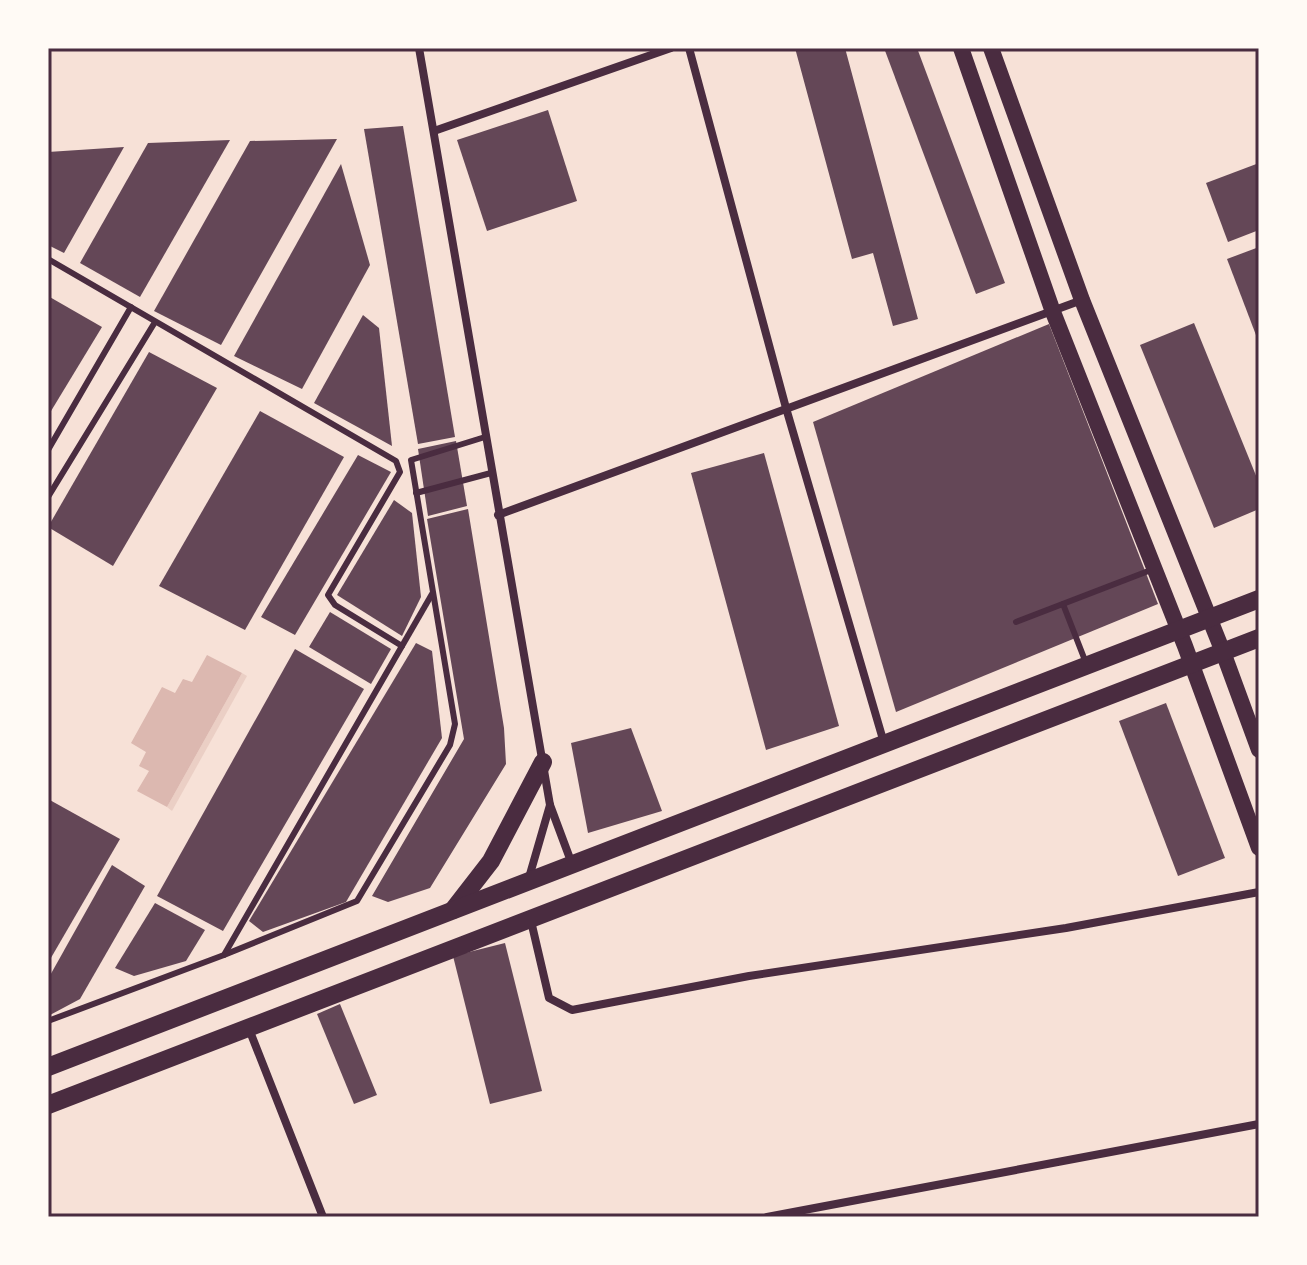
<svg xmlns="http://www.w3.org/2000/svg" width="1307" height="1265" font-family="Ubuntu,sans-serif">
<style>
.green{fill:#ebcfc5}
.water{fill:#dcb8b0}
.building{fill:#644757}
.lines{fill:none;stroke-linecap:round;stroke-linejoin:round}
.service{stroke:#4a2c40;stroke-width:6}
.minor{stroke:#4a2c40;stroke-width:8}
.secondary{stroke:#4a2c40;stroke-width:16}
.primary{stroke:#4a2c40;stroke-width:18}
.neatline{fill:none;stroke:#4a2c40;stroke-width:3}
</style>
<rect width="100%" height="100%" fill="#f7e1d7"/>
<polygon class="green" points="242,673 247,676 172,811 167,807"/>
<polygon class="water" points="207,655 242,673 167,807 137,791 149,771 139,766 146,752 131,743 162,687 175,693 183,679 192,682"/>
<g class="building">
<polygon points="795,48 845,48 918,319 893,326 873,253 852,259"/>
<polygon points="884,48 917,48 1005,283 976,294"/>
<polygon points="548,110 577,201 487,231 457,140"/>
<polygon points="403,126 455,437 418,444 364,129"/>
<polygon points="337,139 221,345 154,311 250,141"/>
<polygon points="230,140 140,297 80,263 148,143"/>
<polygon points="124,147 64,253 48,245 48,152"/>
<polygon points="1259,163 1259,230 1228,242 1206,183"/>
<polygon points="341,164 370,265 302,389 234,356"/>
<polygon points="1259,247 1259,343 1227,259"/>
<polygon points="48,296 102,327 48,416"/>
<polygon points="363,315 379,328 392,446 314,403"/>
<polygon points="1194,323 1259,483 1259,509 1214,528 1140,345"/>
<polygon points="1049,324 1158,604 896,712 813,422"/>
<polygon points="149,352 217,388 113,566 48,527"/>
<polygon points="260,411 344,457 245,630 159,586"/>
<polygon points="456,441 467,506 428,516 418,449"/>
<polygon points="764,453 839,726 766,750 691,473"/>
<polygon points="358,455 391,472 295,635 261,617"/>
<polygon points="394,500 412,513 421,597 402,636 337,595"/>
<polygon points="468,509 504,728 506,764 430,888 388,902 372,896 464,739 427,519"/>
<polygon points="330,612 391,649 371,684 309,647"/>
<polygon points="416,643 432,651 442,738 346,902 263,932 249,921"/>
<polygon points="295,649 364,689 223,931 157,896"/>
<polygon points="1166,703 1225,858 1178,876 1119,721"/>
<polygon points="631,728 662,811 588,833 571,743"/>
<polygon points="48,799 120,839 48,963"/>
<polygon points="112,865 145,886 80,999 50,1015 48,979"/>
<polygon points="155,903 205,930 186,961 134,976 115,968"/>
<polygon points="505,943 542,1091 490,1104 453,956"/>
<polygon points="340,1004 377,1095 354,1104 317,1014"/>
</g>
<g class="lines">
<g class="service">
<polyline points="48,259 396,461 400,472 328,595 335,605 402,646 224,955 48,1021"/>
<polyline points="48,450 131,307"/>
<polyline points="416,493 491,473"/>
<polyline points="48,497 155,322"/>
<polyline points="1063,604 1086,663"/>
<polyline points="1016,622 1151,570"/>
<polyline points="402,646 432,594"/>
<polyline points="224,955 357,901 450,745 455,724 411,460 485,437"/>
</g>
<g class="minor">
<polyline points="419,48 550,805 572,864"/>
<polyline points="689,48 786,408 884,743"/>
<polyline points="434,131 671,48"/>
<polyline points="498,515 1082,300"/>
<polyline points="528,881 550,805"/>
<polyline points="531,921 549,998 572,1010 749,976 1066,928 1259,892"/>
<polyline points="249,1029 323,1217"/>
<polyline points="767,1217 1259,1124"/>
</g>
<g class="secondary">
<polyline points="961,48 1053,312 1185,646 1259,848"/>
<polyline points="991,48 1082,300 1223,652 1259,750"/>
</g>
<g class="primary">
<polyline points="453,910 491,861 543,762"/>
<polyline points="48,1067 1259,599"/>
<polyline points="48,1105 1259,638"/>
</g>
</g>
<rect width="1307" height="1265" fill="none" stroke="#fffaf5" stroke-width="100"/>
<rect x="50" y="50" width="1207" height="1165" class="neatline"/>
</svg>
